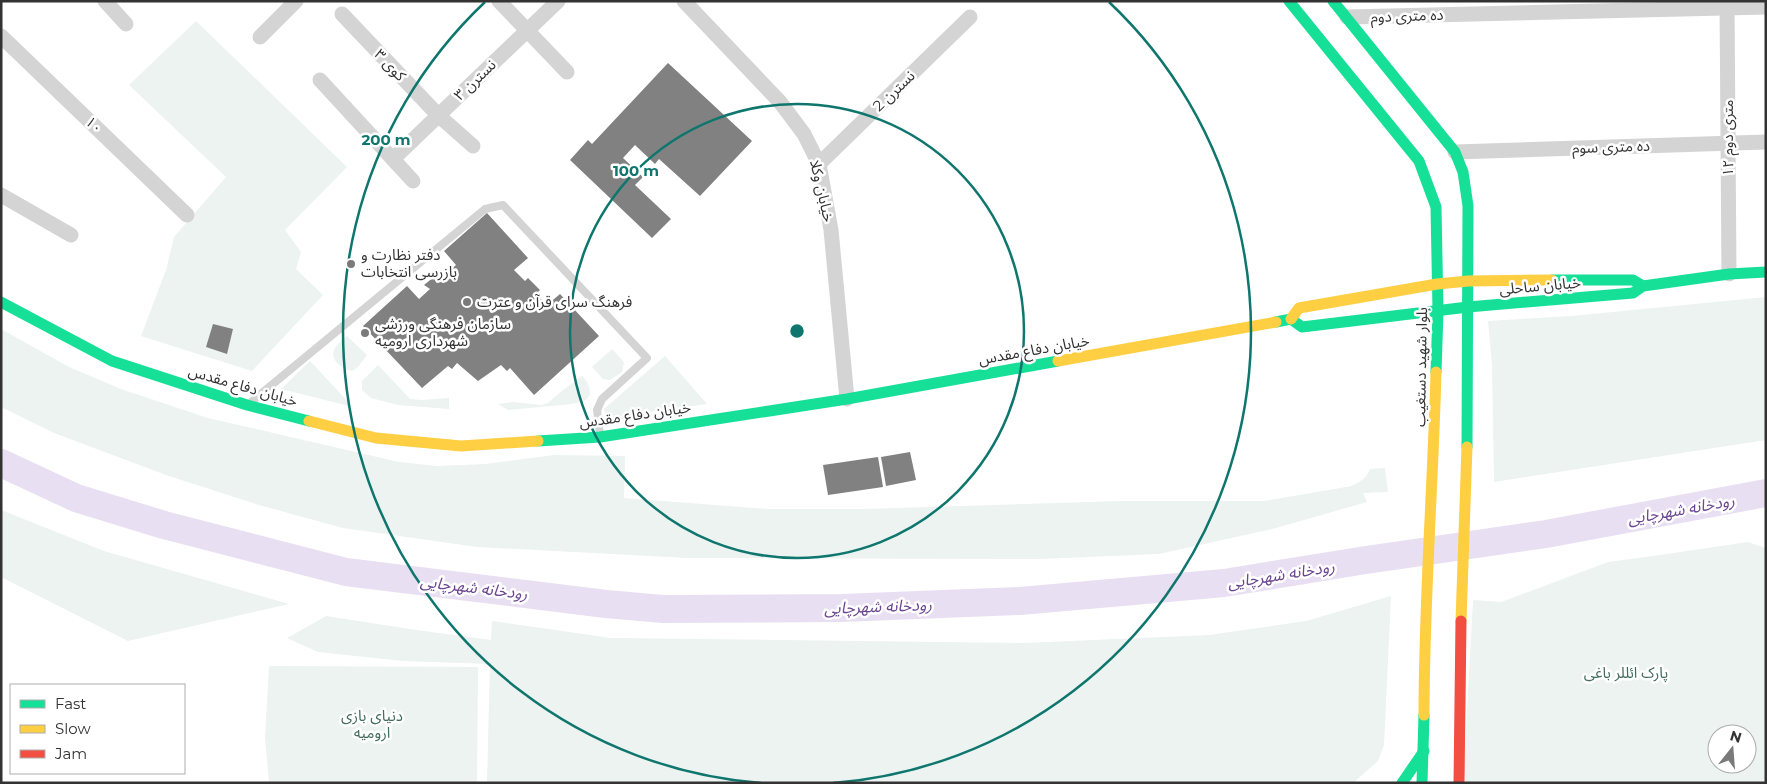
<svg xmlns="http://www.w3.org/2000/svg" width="1767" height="784" font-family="Montserrat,'Noto Sans Arabic',sans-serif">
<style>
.green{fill:#ecf3f0;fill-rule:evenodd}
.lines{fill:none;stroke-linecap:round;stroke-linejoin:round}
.river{stroke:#e9dff2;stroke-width:28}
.building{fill:#818181}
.lane{stroke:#d4d4d4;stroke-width:8}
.street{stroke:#d4d4d4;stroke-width:15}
.fast{stroke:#16e098;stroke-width:11}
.slow{stroke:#ffcf43;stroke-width:11}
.jam{stroke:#f24e42;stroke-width:11}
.ring{fill:none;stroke:#0f766e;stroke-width:2.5}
.poi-dot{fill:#7a7a7a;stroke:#fff;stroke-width:2}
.labels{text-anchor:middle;stroke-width:5;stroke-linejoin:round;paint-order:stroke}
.street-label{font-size:15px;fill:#333;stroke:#fff}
.poi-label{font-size:15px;fill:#333;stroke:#fff;text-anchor:start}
.park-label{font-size:15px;fill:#426c5e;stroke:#fff}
.water-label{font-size:16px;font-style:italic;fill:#6c4591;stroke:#fff}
.centre{fill:#0f766e;stroke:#fff;stroke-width:2.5}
.ring-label{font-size:15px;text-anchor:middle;font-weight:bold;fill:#0f766e;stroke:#fff;stroke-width:5;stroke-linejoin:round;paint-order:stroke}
</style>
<rect width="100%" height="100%" fill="#fff"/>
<g class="green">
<polygon points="196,21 347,167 285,230 301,252 296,269 323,295 252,371 141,336 166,270 174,237 226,177 129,85"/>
<polygon points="1766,297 1766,440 1494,482 1492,365 1488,321 1572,316"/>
<path d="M1,329L69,367L121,389L208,418L399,462L437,466L486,464L554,455L625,456L624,498L767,509H864L1123,501H1264L1352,486C1361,481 1366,479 1370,469L1385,468L1388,492L1363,493L1367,502L1276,528L1159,554L1040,559L687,558L477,547L343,528L259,505L166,475L54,433L1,407Z"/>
<path d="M347,336L367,355L358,367L352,371C343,369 328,360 335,348C338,343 343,340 347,336Z"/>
<polygon points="612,349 624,362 622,372 610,380 603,379 592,367"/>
<polygon points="665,356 707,404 607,418 604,409"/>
<polygon points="310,361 353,407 281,389"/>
<polygon points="378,365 410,399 422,400 449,398 449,409 398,405 371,398 362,390 362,381"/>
<path d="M582,376C588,382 590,386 590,395L586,400L572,404L508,410L498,404L513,402L541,405L548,403L563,390Z"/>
<polygon points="1,510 104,551 289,604 128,641 1,577"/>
<path d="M1748,542L1766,548V783H1466L1464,769L1473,600L1501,602L1608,562L1653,556ZM1717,734H1747V764H1717Z"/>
<polygon points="1391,596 1384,745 1378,761 1353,783 487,783 490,664 403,661 318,652 287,638 326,616 416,630 491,640 492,621 611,638 1025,643 1209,635 1306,621"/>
<polygon points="269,666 478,667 477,783 269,783 265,738"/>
</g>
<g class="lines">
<polyline class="river" points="1,463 76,498 164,525 346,572 606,604 663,609 842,608 1020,601 1224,583 1366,560 1546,534 1766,493"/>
</g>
<g class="building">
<polygon points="668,63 752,141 700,196 659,159 655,164 635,145 623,158 643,177 635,185 671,219 652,238 570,160 588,140 592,144"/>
<polygon points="487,213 528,258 514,270 525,281 528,278 540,290 536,294 547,305 560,294 599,336 534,395 510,368 507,371 501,365 478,381 457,363 452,369 448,366 422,388 363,326 407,286 419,299 430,289 424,285 440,272 444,276 456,265 444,251"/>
<polygon points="213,324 233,329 227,354 206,347"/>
<polygon points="910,452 916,480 886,486 881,457"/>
<polygon points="878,457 883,487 828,495 823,465"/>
</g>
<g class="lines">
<polyline class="lane" points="251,402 485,209 503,205 647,358 602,399 597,410 600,435"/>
<g class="street">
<polyline points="105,1 126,24"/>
<polyline points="499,1 567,72"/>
<polyline points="684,1 780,102 804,134 819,164 831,230 847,399"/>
<polyline points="1727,1 1729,274"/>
<polyline points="342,14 438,115 473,146"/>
<polyline points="1347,17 1766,7"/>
<polyline points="1,36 187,215"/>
<polyline points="260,37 296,1"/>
<polyline points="320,80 413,181"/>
<polyline points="1455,152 1766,142"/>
<polyline points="393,159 558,1"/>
<polyline points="819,164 970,17"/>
<polyline points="1,195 71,235"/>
</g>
<g class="fast">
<polyline points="1289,1 1419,161 1436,207 1438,311 1436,372"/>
<polyline points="1333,1 1455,152 1463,172 1468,206 1467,447"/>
<polyline points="1552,280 1633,280 1643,286"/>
<polyline points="1,302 112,361 247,405 309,421"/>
<polyline points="1276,322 1291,319 1302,327 1468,307 1633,293 1643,286 1729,274 1766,272"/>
<polyline points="538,441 600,437 847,399 1058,361"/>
<polyline points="1402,783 1424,751"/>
<polyline points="1422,783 1424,715"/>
</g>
<g class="slow">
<polyline points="1291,319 1299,308 1437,284 1468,281 1552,280"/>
<polyline points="1058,361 1276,322"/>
<polyline points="309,421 376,438 461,446 538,441"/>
<polyline points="1461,621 1467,447"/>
<path d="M1424,715C1424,601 1433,487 1436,372"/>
</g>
<polyline class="jam" points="1459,783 1461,621"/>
</g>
<g class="ring">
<circle cx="797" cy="331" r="227"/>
<path d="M761 783A453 453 0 0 1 485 2M1109 2A453 453 0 0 1 833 783"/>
</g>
<g class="poi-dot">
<circle cx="351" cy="264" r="5"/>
<circle cx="467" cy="302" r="5"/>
<circle cx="365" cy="333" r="5"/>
</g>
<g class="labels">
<g class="street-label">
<text transform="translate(1407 16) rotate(-2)" y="5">ده متری دوم</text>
<text transform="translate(390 65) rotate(46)" y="5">کوی ۳</text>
<text transform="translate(475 80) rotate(-44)" y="5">نسترن ۳</text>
<text transform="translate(894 91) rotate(-44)" y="5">نسترن 2</text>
<text transform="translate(94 125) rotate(44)" y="5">۱۰</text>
<text transform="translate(1728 138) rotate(-90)" y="5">۱۲ متری دوم</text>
<text transform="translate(1611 147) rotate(-2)" y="5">ده متری سوم</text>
<text transform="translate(822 191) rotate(77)" y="5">خیابان وکلا</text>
<text transform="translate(1540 286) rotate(-5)" y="5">خیابان ساحلی</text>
<text transform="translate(1034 350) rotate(-10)" y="5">خیابان دفاع مقدس</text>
<text transform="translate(1421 367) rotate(-89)" y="5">بلوار شهید دستغیب</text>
<text transform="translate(243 386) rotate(16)" y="5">خیابان دفاع مقدس</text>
<text transform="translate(635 415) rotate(-8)" y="5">خیابان دفاع مقدس</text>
</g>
<g class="poi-label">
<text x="361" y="260">دفتر نظارت و<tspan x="361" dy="17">بازرسی انتخابات</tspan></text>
<text x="477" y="307">فرهنگ سرای قرآن و عترت</text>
<text x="375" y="329">سازمان فرهنگی ورزشی<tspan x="375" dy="17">شهرداری ارومیه</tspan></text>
</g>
<g class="park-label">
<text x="1626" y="678">پارک ائللر باغی</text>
<text x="372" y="721">دنیای بازی<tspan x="372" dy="17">ارومیه</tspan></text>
</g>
<g class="water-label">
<text transform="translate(1681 509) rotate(-10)" y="6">رودخانه شهرچایی</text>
<text transform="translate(1281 574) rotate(-9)" y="6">رودخانه شهرچایی</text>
<text transform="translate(474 587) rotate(7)" y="6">رودخانه شهرچایی</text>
<text transform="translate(878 606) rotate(-2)" y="6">رودخانه شهرچایی</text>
</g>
</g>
<circle cx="797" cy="331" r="8" class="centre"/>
<g class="ring-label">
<text x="386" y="145">200 m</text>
<text x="636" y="176">100 m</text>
</g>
<rect width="1767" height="784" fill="none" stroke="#333333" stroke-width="5"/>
<rect x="10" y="684" width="175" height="90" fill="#ffffff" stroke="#adadad"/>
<rect x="20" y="700" width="25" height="8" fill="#16e098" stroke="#adadad"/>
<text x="55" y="709" font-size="15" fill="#333333">Fast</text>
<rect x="20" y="725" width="25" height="8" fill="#ffcf43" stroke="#adadad"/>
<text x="55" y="734" font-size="15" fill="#333333">Slow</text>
<rect x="20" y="750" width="25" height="8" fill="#f24e42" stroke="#adadad"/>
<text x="55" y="759" font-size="15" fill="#333333">Jam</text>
<g transform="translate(1732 749) rotate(17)"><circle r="24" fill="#ffffff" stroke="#adadad"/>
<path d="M0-4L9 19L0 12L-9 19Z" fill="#7a7a7a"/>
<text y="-8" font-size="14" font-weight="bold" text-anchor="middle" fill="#333333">N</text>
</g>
</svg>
